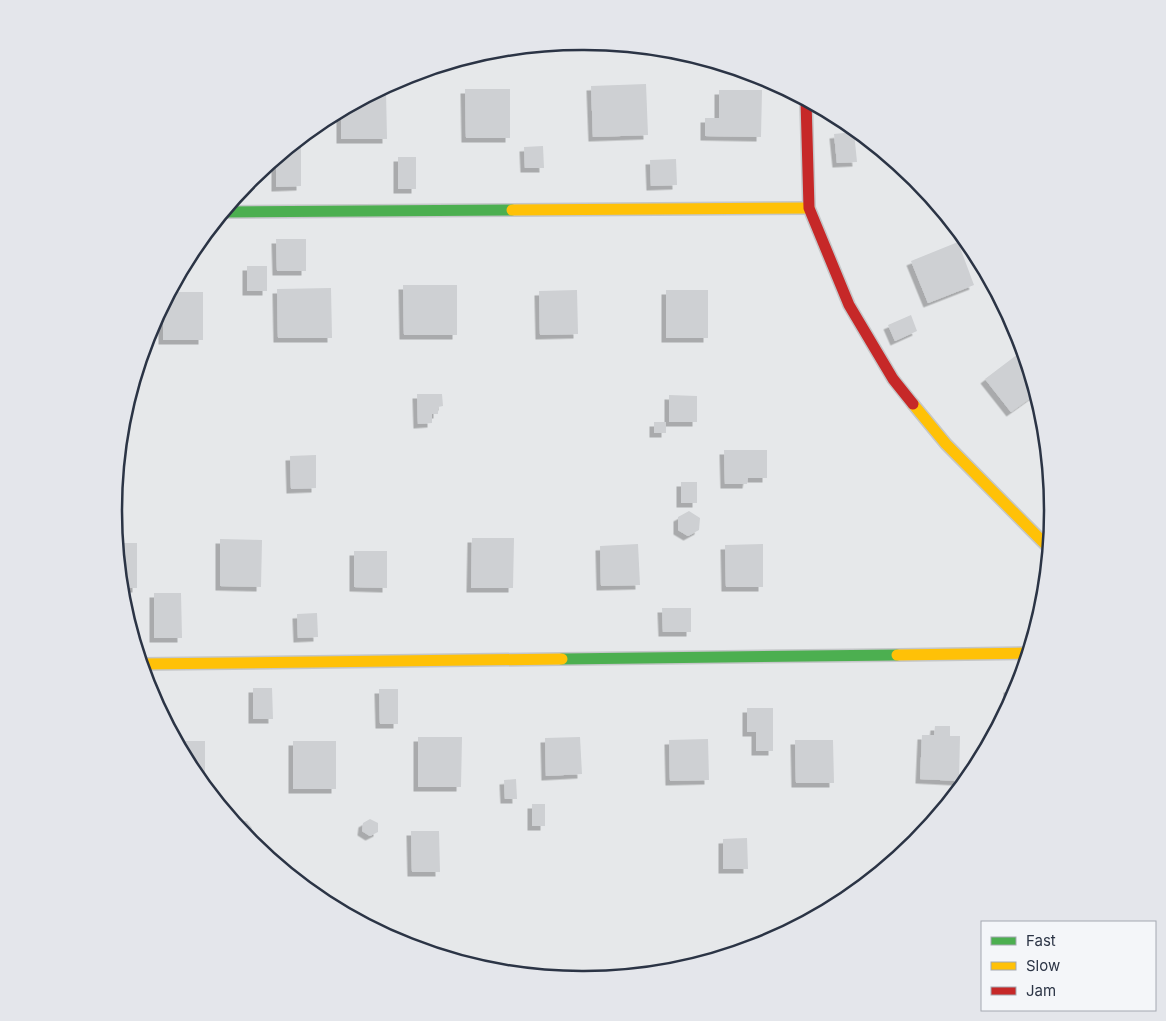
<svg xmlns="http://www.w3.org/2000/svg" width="1166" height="1021" font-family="Inter,sans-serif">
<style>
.building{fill:#ced0d3;filter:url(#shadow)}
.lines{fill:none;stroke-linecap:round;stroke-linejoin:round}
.fast-casing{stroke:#c4c6c8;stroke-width:14}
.slow-casing{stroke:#c4c6c8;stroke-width:14}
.jam-casing{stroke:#c4c6c8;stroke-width:14}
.fast{stroke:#4caf50;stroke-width:11}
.slow{stroke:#ffc107;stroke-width:11}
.jam{stroke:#c62828;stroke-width:11}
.rim{fill:none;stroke:#2b3445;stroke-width:2.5}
</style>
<defs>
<filter id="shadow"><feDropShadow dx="-4.5" dy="4.5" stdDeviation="0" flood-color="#0004"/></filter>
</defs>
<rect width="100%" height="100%" fill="#e6e8ea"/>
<g class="building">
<polygon points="646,84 648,135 593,137 591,86"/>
<polygon points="465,89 510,89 510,138 466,138"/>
<polygon points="719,90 762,90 761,137 705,136 705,118 719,118"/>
<polygon points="386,91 387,139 341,139 341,110 376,92"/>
<polygon points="854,132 857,162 837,163 834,134"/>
<polygon points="301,138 301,186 276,187 276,159"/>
<polygon points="543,146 544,168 525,168 524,147"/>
<rect x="398" y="157" width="18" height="32"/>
<polygon points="676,159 677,185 651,186 650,160"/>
<polygon points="276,239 306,239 306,271 277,271"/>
<polygon points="958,242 974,285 928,303 911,261"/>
<rect x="247" y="266" width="20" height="25"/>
<polygon points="403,285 457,285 457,335 404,335"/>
<polygon points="331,288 332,338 278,338 277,289"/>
<polygon points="577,290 578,334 540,335 539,291"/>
<rect x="666" y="290" width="42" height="48"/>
<polygon points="170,292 203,292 203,340 163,340 163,306"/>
<polygon points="911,315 917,331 895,341 888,325"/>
<polygon points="1022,351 1036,394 1011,412 985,379"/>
<polygon points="417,394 442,394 443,406 438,407 438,414 432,414 432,423 418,424"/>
<polygon points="669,395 697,396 697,422 669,422"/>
<rect x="654" y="422" width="12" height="11"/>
<polygon points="724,450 767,450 767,478 748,478 747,484 725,484"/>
<polygon points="316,455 316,488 291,489 290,456"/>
<rect x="681" y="482" width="16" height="21"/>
<polygon points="689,511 700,518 699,530 688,536 678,530 678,517"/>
<polygon points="472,538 514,538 513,588 471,588"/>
<polygon points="220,539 262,540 261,587 220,586"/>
<polygon points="117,543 137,543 137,588 121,588"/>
<polygon points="638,544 640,585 601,586 600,546"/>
<polygon points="763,544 763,587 726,587 725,545"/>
<polygon points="354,551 387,551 387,588 354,587"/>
<polygon points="154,593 181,593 182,638 154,638"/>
<polygon points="662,608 691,608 691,632 663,632"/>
<polygon points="317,613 318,637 298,638 297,614"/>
<polygon points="253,688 272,688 273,719 253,719"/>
<polygon points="1008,688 1017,688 1008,705"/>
<polygon points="379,689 398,689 398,724 380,724"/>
<polygon points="747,708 773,708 773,751 756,751 756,732 747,732"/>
<polygon points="935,726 950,726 950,736 960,736 959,781 920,779 922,735 934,735"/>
<polygon points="418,737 462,737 461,787 418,787"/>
<polygon points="580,737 582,774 546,776 545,738"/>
<polygon points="708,739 709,780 670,781 669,740"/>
<polygon points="795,740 833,740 834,783 796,783"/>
<polygon points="176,741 205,741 205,784 193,771"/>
<rect x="293" y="741" width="43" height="48"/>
<polygon points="516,779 517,799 505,799 504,780"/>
<rect x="532" y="804" width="13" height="22"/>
<polygon points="370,819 378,823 378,832 370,836 362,831 363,823"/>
<polygon points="238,821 247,821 252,828 247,836 236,824"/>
<polygon points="411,831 439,831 440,872 412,872"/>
<polygon points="747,838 748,869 723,869 723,839"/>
</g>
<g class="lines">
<defs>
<g id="fast">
<polyline points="224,212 512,210"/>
<polyline points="562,659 897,655"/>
</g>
<g id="slow">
<polyline points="512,210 809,208"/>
<polyline points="913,404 946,444 1049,548"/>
<polyline points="897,655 1028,653"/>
<polyline points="141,664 562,659"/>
</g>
<polyline id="jam" points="806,100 809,208 849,305 893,379 913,404"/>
</defs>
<use href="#fast" class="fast-casing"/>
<use href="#slow" class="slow-casing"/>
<use href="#jam" class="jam-casing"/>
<use href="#fast" class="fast"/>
<use href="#slow" class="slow"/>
<use href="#jam" class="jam"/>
</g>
<path d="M0 0H1166V1021H0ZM582 50H584A460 460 0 0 1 1044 510V511A460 460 0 0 1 584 971H582A460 460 0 0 1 122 511V510A460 460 0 0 1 582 50Z" fill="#e4e6eb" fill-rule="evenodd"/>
<path class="rim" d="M582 50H584A460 460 0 0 1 1044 510V511A460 460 0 0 1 584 971H582A460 460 0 0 1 122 511V510A460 460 0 0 1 582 50Z"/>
<rect x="981" y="921" width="175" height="90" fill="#f4f6f9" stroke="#a4a8b1"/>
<rect x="991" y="937" width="25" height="8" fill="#4caf50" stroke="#a4a8b1"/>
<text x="1026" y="946" font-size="15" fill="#2b3445">Fast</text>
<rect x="991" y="962" width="25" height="8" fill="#ffc107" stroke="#a4a8b1"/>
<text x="1026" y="971" font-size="15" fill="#2b3445">Slow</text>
<rect x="991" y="987" width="25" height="8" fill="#c62828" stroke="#a4a8b1"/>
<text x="1026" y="996" font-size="15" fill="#2b3445">Jam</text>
</svg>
